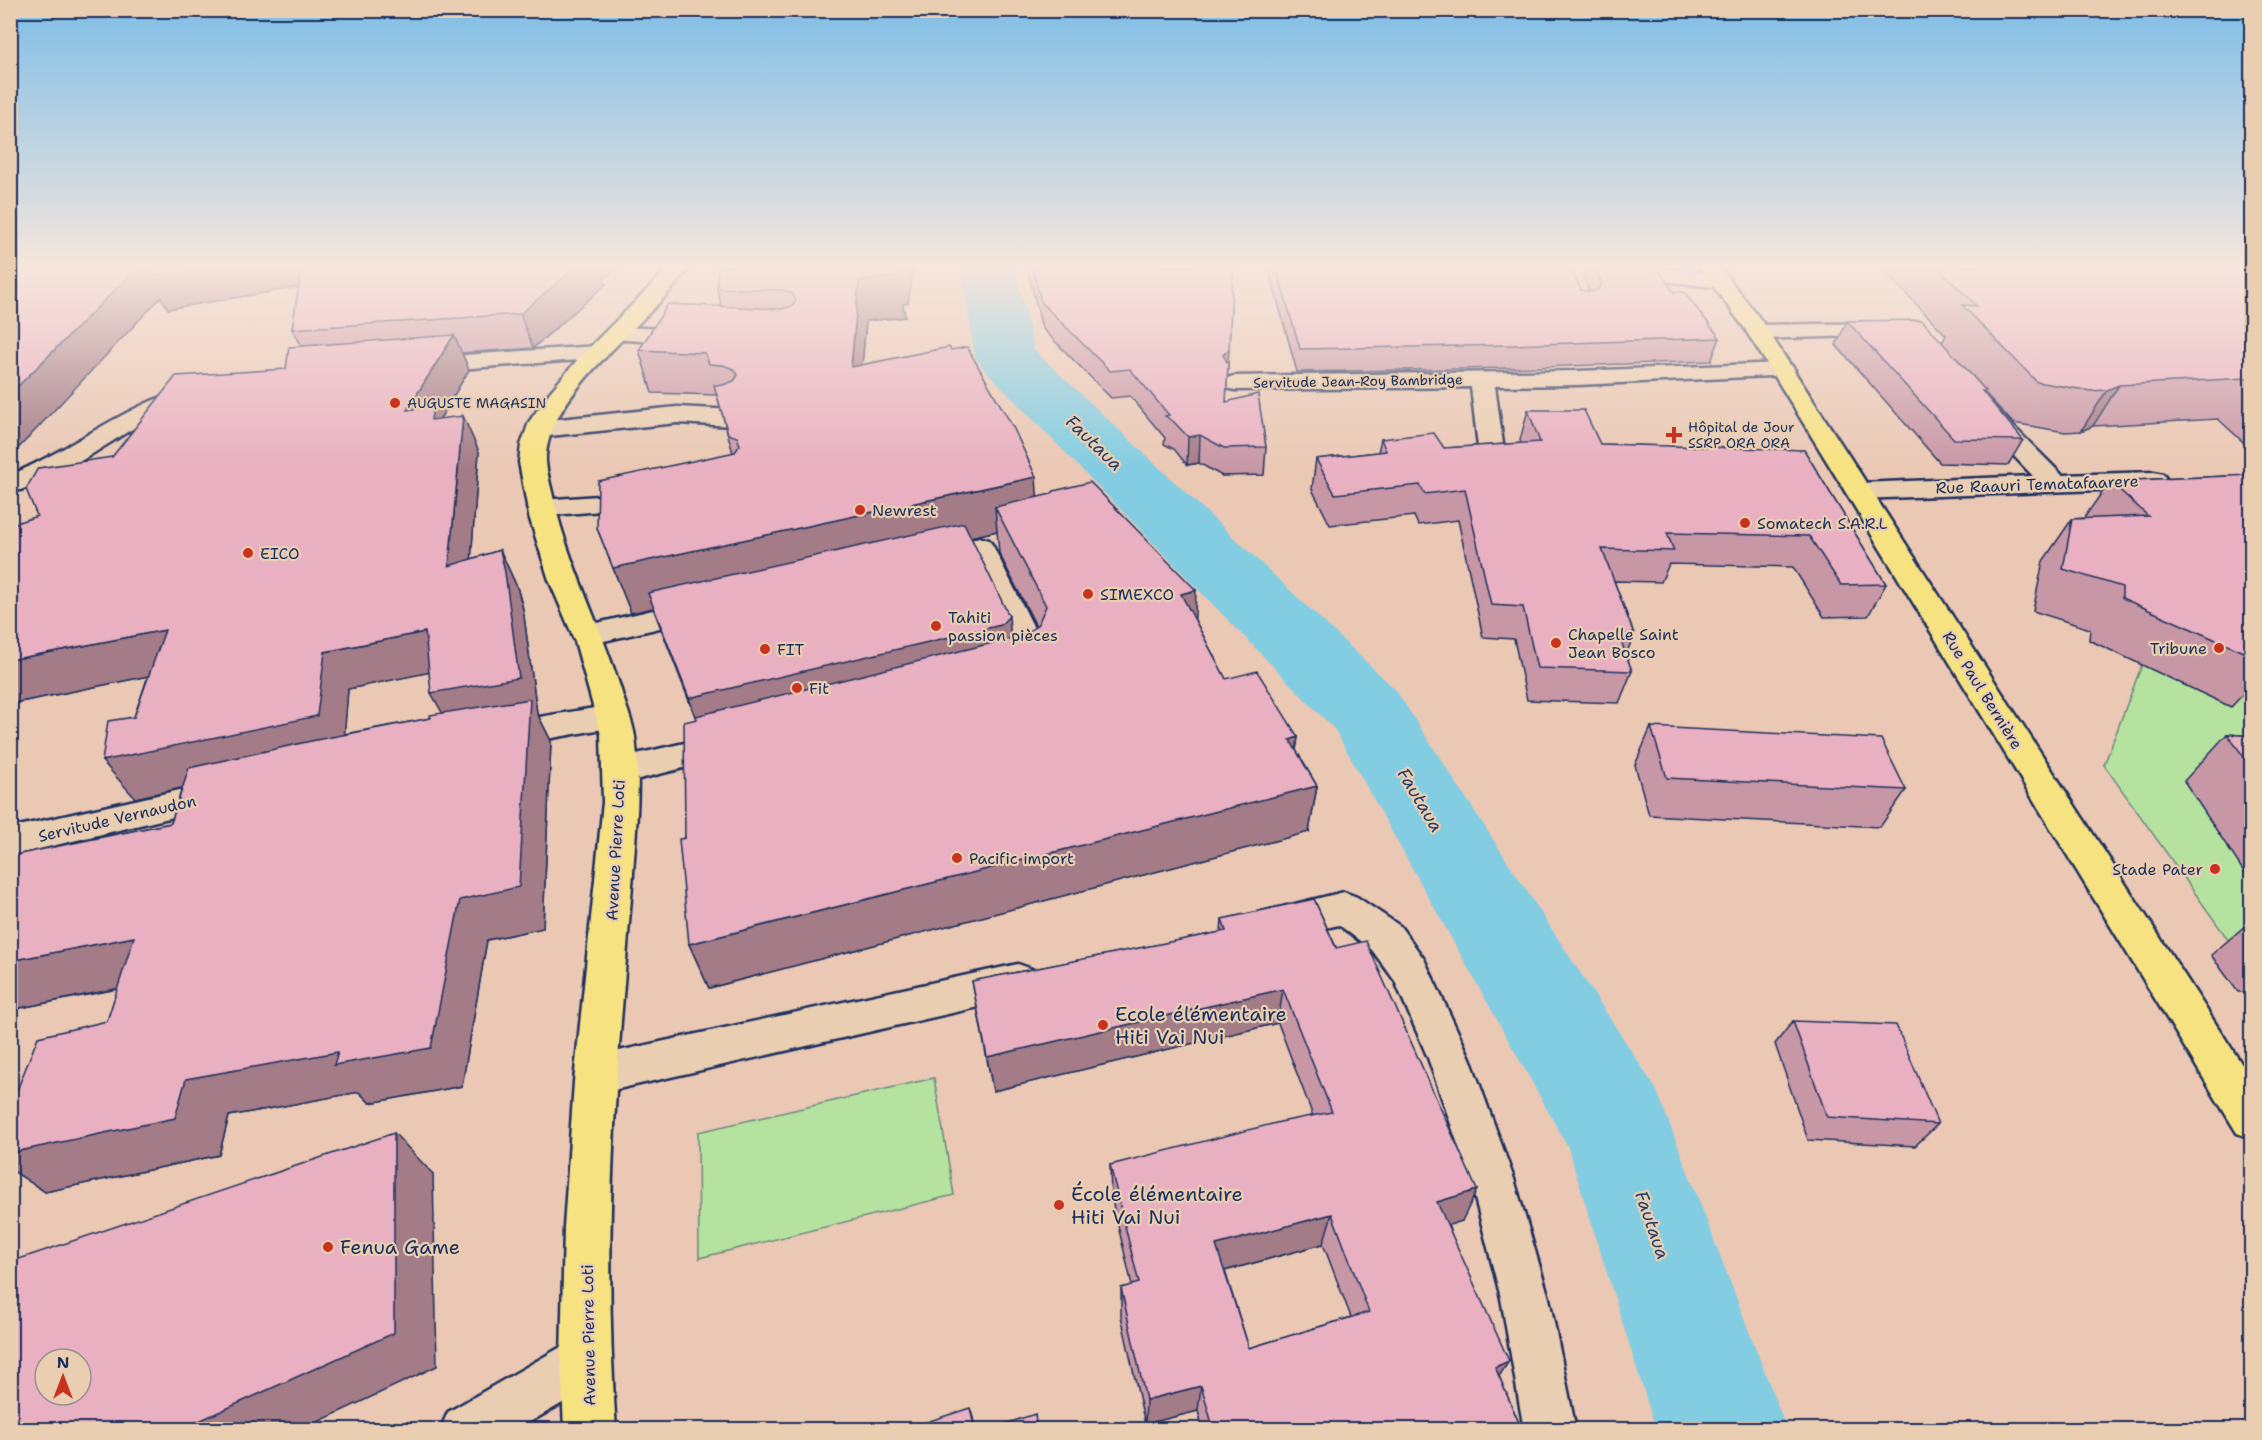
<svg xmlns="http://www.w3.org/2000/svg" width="2262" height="1440" font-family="'Shantell Sans',sans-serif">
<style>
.green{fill:#b6e29f;stroke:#68887e;stroke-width:1.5}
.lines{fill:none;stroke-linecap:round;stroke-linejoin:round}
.river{fill:#82cde2;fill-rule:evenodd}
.minor-casing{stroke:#1b2f5e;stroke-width:5}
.major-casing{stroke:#1b2f5e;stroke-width:5}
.minor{fill:#eaceb1;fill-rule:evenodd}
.major{fill:#f7e281;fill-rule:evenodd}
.wall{fill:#c897a6;stroke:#1b2f5e;stroke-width:1.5;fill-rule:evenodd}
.shaded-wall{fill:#a37b87;stroke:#1b2f5e;stroke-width:1.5}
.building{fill:#e9b0c1;stroke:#1b2f5e;stroke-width:1.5;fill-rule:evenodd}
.poi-dot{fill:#c8321e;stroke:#eaceb1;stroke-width:2}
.labels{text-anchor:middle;stroke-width:4.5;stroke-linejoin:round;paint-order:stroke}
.far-street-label{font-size:14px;fill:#1b2f5e;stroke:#eaceb1}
.far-poi-label{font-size:14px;fill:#1b2f5e;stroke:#eaceb1;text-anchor:start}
.street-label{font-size:16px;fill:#1b2f5e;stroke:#eaceb1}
.poi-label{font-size:16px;fill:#1b2f5e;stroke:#eaceb1;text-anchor:start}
.water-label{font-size:18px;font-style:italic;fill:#253f6b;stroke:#eaceb1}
.near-poi-label{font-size:20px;fill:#1b2f5e;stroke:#eaceb1;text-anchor:start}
</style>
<rect width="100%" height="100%" fill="#eac8b4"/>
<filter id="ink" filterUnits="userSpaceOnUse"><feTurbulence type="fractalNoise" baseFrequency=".0167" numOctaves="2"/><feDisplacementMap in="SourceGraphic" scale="12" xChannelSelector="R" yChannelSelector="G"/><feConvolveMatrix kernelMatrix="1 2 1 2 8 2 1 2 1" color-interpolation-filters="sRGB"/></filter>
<g filter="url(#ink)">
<g class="green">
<polygon points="2251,585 2251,972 2104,765 2171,588"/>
<polygon points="934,1078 954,1195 699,1258 698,1132"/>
</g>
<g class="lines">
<polygon class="river" points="961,266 1015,266 1034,350 1395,689 1656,1089 1787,1430 1656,1430 1567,1145 1335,730 984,369 975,356"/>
<defs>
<g id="minor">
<polygon points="1585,266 1648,266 1720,276 1728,277 1731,282 1728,287 1720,288 1595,272 1587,271"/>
<polygon points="1888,323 1896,325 1899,330 1896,335 1758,339 1750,337 1747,332 1750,327 1758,325"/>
<polygon points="617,327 693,330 701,332 705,337 701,342 693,344 609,339 606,334 609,329"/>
<polygon points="597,346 605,348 609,353 605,358 419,372 411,370 407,365 411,360 419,358"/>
<polygon points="1783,363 1791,365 1795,370 1791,375 1577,385 1495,386 1504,451 1500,457 1453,470 1444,468 1440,462 1444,456 1478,447 1471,387 1235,390 1226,388 1223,383 1226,378 1235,376 1577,371"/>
<path d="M193,387L202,389L205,394L202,399C176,407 152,417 129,431C92,453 54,482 10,493V475C74,449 126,403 193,387Z"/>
<polygon points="677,407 734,410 743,413 747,418 743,423 734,426 677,423 540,437 531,434 527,429 531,424 540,421"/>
<polygon points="1988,407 1997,410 2062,475 2154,472 2163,474 2167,480 2163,486 2154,488 1859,499 1849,497 1845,491 1849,485 1859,483 2033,476 1975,415 1979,410"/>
<polygon points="641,493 651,495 655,501 651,507 541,516 531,514 527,508 531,502 541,500"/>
<path d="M979,537L989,540L993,546L1047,654C1040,673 1027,686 1006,680L1001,672L1015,654L965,546L969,540Z"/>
<polygon points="700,599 711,602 715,609 711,616 587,645 576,642 572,635 576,628"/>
<polygon points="613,705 625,709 629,717 625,725 502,747 490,744 485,735 490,726 502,723"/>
<polygon points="728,733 740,736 745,745 740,754 619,784 607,780 602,771 607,762 619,758"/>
<polygon points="220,781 232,785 237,794 232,803 10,856 10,828"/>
<polygon points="1344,892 1357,897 1400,926 1424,959 1470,1058 1514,1179 1549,1298 1576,1430 1524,1430 1501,1298 1470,1179 1428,1058 1395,981 1372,950 1339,925 1276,939 1262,934 1257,923 1262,912"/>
<polygon points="1018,964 1032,969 1038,981 1032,993 1018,998 596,1094 581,1089 575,1075 581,1061 596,1056"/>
<polygon points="586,1336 604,1343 611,1361 604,1379 516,1430 440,1430 448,1412 568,1343"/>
</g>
<g id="major">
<path d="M668,266H690C652,321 564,379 548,443C543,460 548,475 552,492C566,560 600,623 621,690C625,705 633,722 635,737C641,783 636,828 633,873C629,923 625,972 621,1021C610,1157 606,1294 616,1430H564L561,1361L564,1227L574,1082L603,802L601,735L575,641L549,580L529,516L519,462L521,445L529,422L550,392L579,358L654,283Z"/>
<polygon points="1698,266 1719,266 1763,323 2252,1080 2252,1139 2237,1133 1771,370 1743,326"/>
</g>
</defs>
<use href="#minor" class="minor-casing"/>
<use href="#major" class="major-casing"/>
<use href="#minor" class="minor"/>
<use href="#major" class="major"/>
</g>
<g class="wall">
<path d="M10,266H621L604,279L606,284L533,348L462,353L469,370L440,419L463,416L479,452L471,559L500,550L517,587L523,609L537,713L551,741L543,928L487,940L462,1086L370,1103L359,1092L229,1116L219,1155L45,1192L107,1021L118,989L10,1010V856L171,823L182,788L135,798L134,717L148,676L10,704L37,516L112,457L286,369L302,346L292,329L299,287L168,309L161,297ZM429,672L443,713L431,718L344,734L348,689Z"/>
<path d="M718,266L908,303L903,304L905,317L866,321L862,365L1038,497L1195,620L1226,679L1298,737L1296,750L1317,786L1309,832L709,988L689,944L685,838L696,719L653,608L631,613L597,528L733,453L717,395L652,393L639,350L721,306L717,288ZM997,531L999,553L1036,626L1025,635L1011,638L971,537Z"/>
<polygon points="1028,266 1233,266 1226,402 1266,447 1264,475 1222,476 1199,463 1187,465 1174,449 1164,444 1165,438 1130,396 1111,398 1042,328 1029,275"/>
<polygon points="1268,266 1569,266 1581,290 1589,291 1584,279 1587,266 1655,266 1674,292 1720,338 1711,361 1507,368 1297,372"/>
<polygon points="1884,266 2252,266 2252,450 2218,419 2093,426 2081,431 2065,432 2013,423 1985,393 2023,440 2008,465 1940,463 1836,345 1847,321 1942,343 1946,335 1882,269"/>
<polygon points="1528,410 1600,444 1804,450 1886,584 1868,616 1824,617 1793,567 1669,564 1661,582 1614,581 1634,634 1626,655 1632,671 1619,703 1527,700 1514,639 1483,637 1458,520 1418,525 1414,516 1330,525 1312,489 1316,459 1378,452 1381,439 1444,448 1521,443 1520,440"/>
<polygon points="2252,475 2252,685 2231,707 2089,640 2090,629 2033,611 2043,561 2072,519 2084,518 2110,481"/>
<polygon points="1651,727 1906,790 1880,827 1649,815 1635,765"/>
<polygon points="2227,734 2252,736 2252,884 2184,781"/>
<path d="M1314,899L1462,1221L1448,1225L1499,1376L1522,1430H1203L1198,1411L1145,1424L1121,1316V1288L1132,1285L1111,1196L1110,1165L1313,1116L1278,1023L993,1091L972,981L1221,932L1222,919ZM1323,1244L1351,1317L1249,1348L1225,1271Z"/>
<polygon points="2252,920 2252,992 2238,992 2211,955"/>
<polygon points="1793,1021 1938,1124 1915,1146 1808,1140 1775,1044"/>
</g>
<g class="shaded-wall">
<polygon points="139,266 313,266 322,283 168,309 161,297 10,457 10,394"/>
<polygon points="577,266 621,266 604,279 606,284 533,348 520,314"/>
<polygon points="896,266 914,266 908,303 903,304 905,317 866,321 858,410 851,367 859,280"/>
<polygon points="454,335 469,370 424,445 407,410"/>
<polygon points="1229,349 1227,375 1223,355"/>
<polygon points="2119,385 2093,426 2081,431 2107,390"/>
<polygon points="463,416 479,452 468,603 449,566"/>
<polygon points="1200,435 1199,463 1187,465 1188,437"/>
<polygon points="1036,477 1039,522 995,507 997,531 631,613 613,568"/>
<polygon points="500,550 517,587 523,609 537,713 551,741 543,928 487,940 462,1086 370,1103 359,1092 229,1116 219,1155 45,1192 10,1169 10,1153 186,1079 452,730 431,693"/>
<polygon points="1196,590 1194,637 1181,594"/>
<polygon points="1009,616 1012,654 702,735 689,698"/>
<polygon points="165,630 193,667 10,704 10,660"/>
<polygon points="425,632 446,669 348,689 343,753 135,798 102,761 325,652"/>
<polygon points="1298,737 1291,784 1290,740"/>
<polygon points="1317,786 1309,832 709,988 689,944"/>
<polygon points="134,937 175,977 10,1010 10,961"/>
<polygon points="1283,989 1278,1023 993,1091 987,1057"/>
<polygon points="394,1133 433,1174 437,1366 301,1430 179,1430"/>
<polygon points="1477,1190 1462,1221 1424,1233 1437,1202"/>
<polygon points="1332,1214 1323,1244 1213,1274 1216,1245"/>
<polygon points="1509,1361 1492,1387 1495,1367"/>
<polygon points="1201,1386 1198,1411 1145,1424 1146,1400"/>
<polygon points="970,1408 977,1430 975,1430"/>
</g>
<g class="building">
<polygon points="10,266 139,266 10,394"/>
<polygon points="153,266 205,266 148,276"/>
<polygon points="302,266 577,266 520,314 292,329"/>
<polygon points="718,266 896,266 899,276 859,280 851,367 949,347 951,350 967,347 1014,429 1036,477 613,568 597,528 598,481 735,452 740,445 737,437 728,434 714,385 723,385 734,381 738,375 734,369 723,365 709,364 705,353 639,350 668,304 782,309 791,306 796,301 792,293 783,290 717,288"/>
<polygon points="1032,266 1233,266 1229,349 1223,355 1228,364 1226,402 1258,394 1266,447 1224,448 1200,435 1188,437 1174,422 1165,416 1169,415 1130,369 1110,371 1041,302"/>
<polygon points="1276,266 1569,266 1581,290 1590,292 1598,290 1602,284 1594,266 1655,266 1674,292 1684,292 1720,338 1513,345 1300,349"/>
<polygon points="1936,266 2252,266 2252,382 2248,378 2119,385 2107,390 2091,391 2037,382 1962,305 1977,306"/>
<polygon points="1922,320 1986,391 1982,391 2023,440 1954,439 1847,321"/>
<polygon points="454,335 407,410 433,406 431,420 463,416 449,566 500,550 505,572 519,678 431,693 425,632 325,652 317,716 102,761 108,721 134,717 165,630 10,660 10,525 37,516 26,489 38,468 112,457 176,376 286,369 289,347"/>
<polygon points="1528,410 1584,410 1600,444 1804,450 1886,584 1841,585 1809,536 1667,533 1674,551 1602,549 1634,634 1619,635 1632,671 1537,668 1523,607 1491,605 1465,489 1425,494 1420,485 1335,494 1316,459 1386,451 1381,439 1434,433 1444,448 1540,442"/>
<polygon points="2252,475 2252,656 2122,598 2122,587 2063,569 2072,519 2148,516 2110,481"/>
<polygon points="1090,482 1196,590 1181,594 1226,679 1257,671 1298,737 1290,740 1317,786 689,944 679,839 685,838 684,722 697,719 696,716 1025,635 1038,624 1046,606 995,507 1051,494 1054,491"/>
<polygon points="964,523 1009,616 1001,625 689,698 648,593"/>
<polygon points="530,699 519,887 460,900 431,1048 334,1065 338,1052 186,1079 175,1118 10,1153 10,1108 38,1037 107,1021 134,937 10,961 10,856 171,823 189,768 311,741 431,718 430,715"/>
<polygon points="1651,727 1881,739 1906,790 1667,778"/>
<polygon points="2227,734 2252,736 2252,768"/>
<path d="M1314,899L1336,948L1366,941L1477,1190L1437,1202L1509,1361L1495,1367L1522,1430H1214L1201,1386L1146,1400L1121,1288L1139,1283L1110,1165L1280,1122L1332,1112L1283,989L987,1057L972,981L1226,931L1222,919ZM1332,1214L1369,1312L1249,1348L1216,1245Z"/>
<polygon points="1793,1021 1896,1025 1938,1124 1827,1117"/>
<path d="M394,1133V1333L179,1430H10V1262ZM45,1359H81V1395H45Z"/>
<polygon points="970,1408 975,1430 902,1430"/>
<polygon points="1035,1414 1037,1430 986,1430"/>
<polygon points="1130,1425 1131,1430 1116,1430"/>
</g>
</g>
<linearGradient id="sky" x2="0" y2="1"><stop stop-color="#7fbee6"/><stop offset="0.57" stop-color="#f6e6dd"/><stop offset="1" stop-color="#f6e6dd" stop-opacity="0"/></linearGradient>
<rect width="2262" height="468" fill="url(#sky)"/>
<g class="poi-dot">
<circle cx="395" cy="403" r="6"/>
<path d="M1671 426h6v6h6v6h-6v6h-6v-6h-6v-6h6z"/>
<circle cx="860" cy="510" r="6"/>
<circle cx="1745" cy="523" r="6"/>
<circle cx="248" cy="553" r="6"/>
<circle cx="1088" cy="594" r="6"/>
<circle cx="936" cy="626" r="6"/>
<circle cx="1556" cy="643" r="6"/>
<circle cx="2219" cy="648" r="6"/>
<circle cx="765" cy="649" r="6"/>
<circle cx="797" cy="688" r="6"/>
<circle cx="957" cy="858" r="6"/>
<circle cx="2215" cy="869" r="6"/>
<circle cx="1103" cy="1025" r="6"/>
<circle cx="1059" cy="1205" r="6"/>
<circle cx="328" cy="1247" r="6"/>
</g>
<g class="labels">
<g class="far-street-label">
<text transform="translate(1358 381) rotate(-1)" y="5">Servitude Jean-Roy Bambridge</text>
</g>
<g class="far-poi-label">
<text x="407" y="408">AUGUSTE MAGASIN</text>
<text x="1688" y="432">Hôpital de Jour<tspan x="1688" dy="16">SSRP ORA ORA</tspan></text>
</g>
<g class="street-label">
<text transform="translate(2037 484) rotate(-2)" y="6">Rue Raauri Tematafaarere</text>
<text transform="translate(1983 690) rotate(58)" y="6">Rue Paul Bernière</text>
<text transform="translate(117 818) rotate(-13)" y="6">Servitude Vernaudon</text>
<text transform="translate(615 850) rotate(-87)" y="6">Avenue Pierre Loti</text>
<text transform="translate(588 1335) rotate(-91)" y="6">Avenue Pierre Loti</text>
</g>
<g class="poi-label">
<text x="872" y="516">Newrest</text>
<text x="1757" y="529">Somatech S.A.R.L</text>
<text x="260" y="559">EICO</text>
<text x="1100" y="600">SIMEXCO</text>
<text x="948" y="623">Tahiti<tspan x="948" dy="18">passion pièces</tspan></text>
<text x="1568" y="640">Chapelle Saint<tspan x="1568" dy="18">Jean Bosco</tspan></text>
<text x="2207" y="654" text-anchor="end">Tribune</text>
<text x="777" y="655">FIT</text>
<text x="809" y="694">Fit</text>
<text x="969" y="864">Pacific import</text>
<text x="2203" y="875" text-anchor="end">Stade Pater</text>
</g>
<g class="water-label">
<text transform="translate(1094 443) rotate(44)" y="6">Fautaua</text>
<text transform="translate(1420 800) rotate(59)" y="6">Fautaua</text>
<text transform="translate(1652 1225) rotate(71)" y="6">Fautaua</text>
</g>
<g class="near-poi-label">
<text x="1115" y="1021">Ecole élémentaire<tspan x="1115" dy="23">Hiti Vai Nui</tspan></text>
<text x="1071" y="1201">École élémentaire<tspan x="1071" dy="23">Hiti Vai Nui</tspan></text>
<text x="340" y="1254">Fenua Game</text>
</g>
</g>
<rect width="2262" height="1440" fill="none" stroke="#eaceb1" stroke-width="36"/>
<rect x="18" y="18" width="2226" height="1404" fill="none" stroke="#1b2f5e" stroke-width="2" filter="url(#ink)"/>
<g transform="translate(63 1377)"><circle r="28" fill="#eaceb1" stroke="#978e90" stroke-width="1.5"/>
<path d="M0-4.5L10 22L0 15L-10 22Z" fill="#c8321e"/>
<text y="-9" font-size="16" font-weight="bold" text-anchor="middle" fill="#1b2f5e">N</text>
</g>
</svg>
